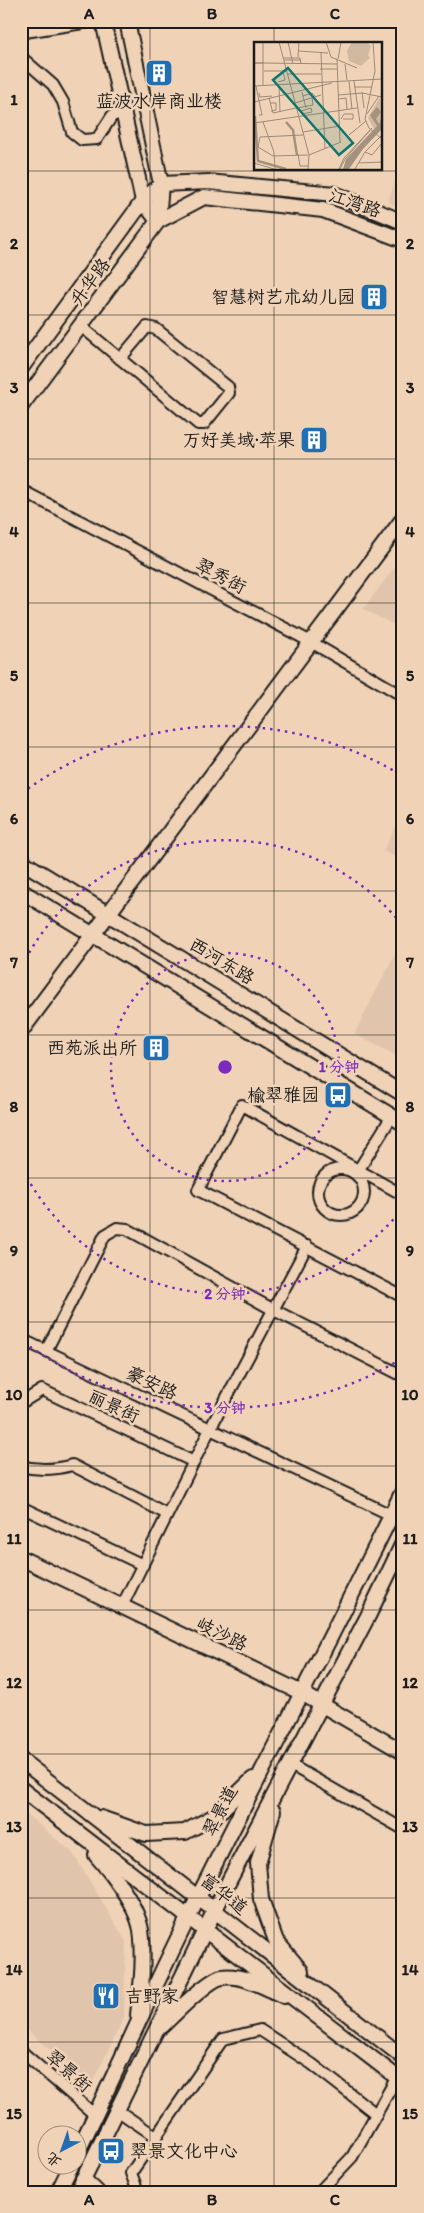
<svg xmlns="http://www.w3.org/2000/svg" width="424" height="2213" font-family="Itim,'LXGW WenKai TC',sans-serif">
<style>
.built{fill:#e0c5ac}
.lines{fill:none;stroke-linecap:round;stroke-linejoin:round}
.street-casing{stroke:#1c1c1c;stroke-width:14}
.secondary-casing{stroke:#1c1c1c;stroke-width:18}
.street{stroke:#f0d3b7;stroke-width:10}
.secondary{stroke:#f0d3b7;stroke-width:14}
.grid{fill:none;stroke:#1c1c1c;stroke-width:1;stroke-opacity:0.55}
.ring{fill:none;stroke:#7b2cbf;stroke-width:2.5;stroke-dasharray:2.5 5}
.labels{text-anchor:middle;stroke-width:5;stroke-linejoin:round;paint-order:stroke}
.poi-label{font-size:18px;fill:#1c1c1c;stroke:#f0d3b7;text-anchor:end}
.street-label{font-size:18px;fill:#1c1c1c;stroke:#f0d3b7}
.inset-river{fill:none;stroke:#a4927f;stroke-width:2.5}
.inset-road{fill:none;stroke:#9b8a79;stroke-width:1}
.view{fill:#0f766e;fill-opacity:0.15;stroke:#0f766e;stroke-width:2.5}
.inset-edge{fill:none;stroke:#1c1c1c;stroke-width:2.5}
.centre{fill:#7b2cbf;stroke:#f0d3b7;stroke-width:2.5}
.ring-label{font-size:15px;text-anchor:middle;font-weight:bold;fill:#7b2cbf;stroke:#f0d3b7;stroke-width:5;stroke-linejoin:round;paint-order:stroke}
.neatline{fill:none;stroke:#1c1c1c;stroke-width:2}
.grid-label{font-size:16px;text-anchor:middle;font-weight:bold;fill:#1c1c1c}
</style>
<rect width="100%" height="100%" fill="#f0d3b7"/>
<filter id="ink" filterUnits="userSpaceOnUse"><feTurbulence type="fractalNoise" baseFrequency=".02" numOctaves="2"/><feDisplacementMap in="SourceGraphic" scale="10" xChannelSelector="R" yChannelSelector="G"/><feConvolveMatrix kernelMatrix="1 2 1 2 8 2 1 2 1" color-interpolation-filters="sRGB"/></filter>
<g filter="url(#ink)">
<g class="built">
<polygon points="403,159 403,208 388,202"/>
<polygon points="403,556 403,630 363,609"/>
<polygon points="403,812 403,861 383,851"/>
<polygon points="403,938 403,1059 354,1034"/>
<polygon points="21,1810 72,1852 126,1941 124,2018 91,2085 21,2025"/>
</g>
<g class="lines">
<defs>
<g id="street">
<polyline points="21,34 25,32 96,21"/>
<polyline points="21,57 53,85 63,102 72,132 82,140 97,139 112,116 123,112"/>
<polyline points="81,326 198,424 204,424 229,393 228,387 156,329 147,327 120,359"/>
<polyline points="21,490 311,642 403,696"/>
<circle cx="341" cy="1192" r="23"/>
<polyline points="356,1174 392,1116"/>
<polyline points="403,1195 242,1105 198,1190 403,1297"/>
<polyline points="21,1339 391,1515 403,1524"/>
<polyline points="46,1351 105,1235 117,1228 127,1229 272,1309 403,1376"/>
<polyline points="21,1403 42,1390 194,1462"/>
<path d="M21,1466C39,1471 54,1470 72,1465L167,1514"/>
<polyline points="21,1507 143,1565"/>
<polyline points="122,1606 210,1429 307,1246"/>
<polyline points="289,1764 403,1829"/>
<polyline points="21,2051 95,2115"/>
<polyline points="117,2110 155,2136"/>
<polyline points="138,2192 131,2173 223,2039 260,2030 312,2064 376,2114"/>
<polyline points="319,2192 352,2157 397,2077"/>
</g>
<g id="secondary">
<polyline points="103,21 143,201 158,221 161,184 127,21"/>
<polyline points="21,368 143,201 161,184 208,182 335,194 403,222"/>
<polyline points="21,406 158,221 204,197 323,210 403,240"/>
<polyline points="21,861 403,1094"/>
<polyline points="21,891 403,1123"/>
<polyline points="21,1031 403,519"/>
<polyline points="21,1558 300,1692 403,1752"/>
<polyline points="21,1760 403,2057"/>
<polyline points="21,1789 403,2082"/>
<polyline points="273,1811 258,1863 261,1899 276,1941 301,1971"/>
<polyline points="101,1818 146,1834 185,1832 215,1816 253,1779"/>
<path d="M96,1855C112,1873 137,1906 141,1930C145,1958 141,1987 138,2015"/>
<path d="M162,2026C173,2015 209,1979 222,1977C243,1974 266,1988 284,1996"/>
<path d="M78,2151C116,2073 150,1994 189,1916C259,1774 334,1634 403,1491"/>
<polyline points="83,2179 97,2192"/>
<polyline points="58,2192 71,2166"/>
<polyline points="77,2192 230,1879 369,1614 403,1543"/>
</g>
</defs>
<use href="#street" class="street-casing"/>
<use href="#secondary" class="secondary-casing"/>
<use href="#street" class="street"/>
<use href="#secondary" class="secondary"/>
</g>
</g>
<path class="grid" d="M150,21V2192M274,21V44M274,169V2192M21,171H403M21,315H403M21,459H403M21,603H403M21,747H403M21,891H403M21,1035H403M21,1178H403M21,1322H403M21,1466H403M21,1610H403M21,1754H403M21,1898H403M21,2042H403"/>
<g class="ring">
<circle cx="225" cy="1067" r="114"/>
<path d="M403 1208A227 227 0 0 1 22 1168M22 966A227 227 0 0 1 403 926"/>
<path d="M401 1359A341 341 0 0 1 22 1341M22 793A341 341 0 0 1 401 775"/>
</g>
<defs>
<symbol id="building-square" viewBox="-11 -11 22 22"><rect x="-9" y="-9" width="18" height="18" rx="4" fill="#1f6fb2" stroke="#f0d3b7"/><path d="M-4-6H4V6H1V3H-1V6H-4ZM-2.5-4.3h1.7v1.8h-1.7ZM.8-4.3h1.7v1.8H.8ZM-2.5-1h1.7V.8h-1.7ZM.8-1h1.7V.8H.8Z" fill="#fff"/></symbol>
<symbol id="bus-square" viewBox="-11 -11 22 22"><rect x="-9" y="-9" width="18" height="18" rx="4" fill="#1f6fb2" stroke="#f0d3b7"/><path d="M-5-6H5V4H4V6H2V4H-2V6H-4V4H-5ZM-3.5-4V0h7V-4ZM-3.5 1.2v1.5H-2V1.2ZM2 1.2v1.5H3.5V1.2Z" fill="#fff"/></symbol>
<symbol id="restaurant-square" viewBox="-11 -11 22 22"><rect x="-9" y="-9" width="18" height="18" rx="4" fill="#1f6fb2" stroke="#f0d3b7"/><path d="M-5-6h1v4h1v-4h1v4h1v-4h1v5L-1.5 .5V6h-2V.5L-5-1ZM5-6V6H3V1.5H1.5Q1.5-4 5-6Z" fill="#fff"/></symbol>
</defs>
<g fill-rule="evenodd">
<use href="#building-square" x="143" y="57" width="32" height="32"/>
<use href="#building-square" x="358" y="281" width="32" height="32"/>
<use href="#building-square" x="298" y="424" width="32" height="32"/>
<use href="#building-square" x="140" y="1032" width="32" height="32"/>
<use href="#bus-square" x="322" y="1079" width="32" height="32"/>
<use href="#restaurant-square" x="90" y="1980" width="32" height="32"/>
<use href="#bus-square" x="95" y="2135" width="32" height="32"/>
</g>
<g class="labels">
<g class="poi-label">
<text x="159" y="107" text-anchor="middle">蓝波水岸商业楼</text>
<text x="355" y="303">智慧树艺术幼儿园</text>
<text x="295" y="446">万好美域·苹果</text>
<text x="137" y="1054">西苑派出所</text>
<text x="319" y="1101">榆翠雅园</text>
<text x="125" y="2002" text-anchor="start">吉野家</text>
<text x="130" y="2157" text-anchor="start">翠景文化中心</text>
</g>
<g class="street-label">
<text transform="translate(355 203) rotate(19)" y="6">江湾路</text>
<text transform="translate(90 282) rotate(-54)" y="6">升华路</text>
<text transform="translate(221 576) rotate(28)" y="6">翠秀街</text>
<text transform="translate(222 961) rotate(31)" y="6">西河东路</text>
<text transform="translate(152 1383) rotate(25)" y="6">豪安路</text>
<text transform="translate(114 1406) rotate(25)" y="6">丽景街</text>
<text transform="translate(222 1634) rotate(26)" y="6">岐沙路</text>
<text transform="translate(220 1811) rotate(-63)" y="6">翠景道</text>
<text transform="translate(224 1894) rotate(38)" y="6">富华道</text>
<text transform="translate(69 2071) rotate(41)" y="6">翠景街</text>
</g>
</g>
<g transform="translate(254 42)">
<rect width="128" height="128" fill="#f0d3b7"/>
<path d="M98,0H112L117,4L114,13L116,16L107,24L95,19L93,9Z" fill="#d1b8a0"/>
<path d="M126,55L127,81L120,87L114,76Z" fill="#d1b8a0"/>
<path d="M123,65L127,70L122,77L125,82L127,77V88L109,107L95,127H89L92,117L123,84L116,73Z" fill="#a4927f"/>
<path class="inset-river" d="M1,74L4,119L32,127M32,80L39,88L43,113"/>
<path class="inset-road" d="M9,0V43M25,0L55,113L54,127M34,0L39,22M72,0L77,15M119,0L121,29L111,77L115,86L128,97M45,9L74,11M67,11L71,107M44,15L45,0M77,15L103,26M30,16H46L47,22M83,17L86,100M84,17L87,0M30,18H47M0,21H10H0M10,21L83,22M91,22L93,38M66,27H83M10,29H32M34,32H67M95,39L98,67M100,39L106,81M24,40L31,38L29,30M0,44L128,37M2,44L8,73H5M25,44L26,69M100,45H118M48,50L52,66M108,50L110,66M5,51L6,55L18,54M84,53L108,51L128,55M49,54L58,51L62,55M15,56L19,71L42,66M85,57L92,56L93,67M0,60L78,41M16,61H22V68L17,69M41,61L67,53M43,66L59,63L58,56M57,66L58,70L48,72L47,69ZM113,72L125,54M87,77L90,72H99V77H89M9,80L20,110L21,127M0,81L103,66M49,90L86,84M49,93L6,95L4,105L19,114L54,113M95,93L112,79M0,103V127M111,110L118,113L128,101M44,112L46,124H54M55,113L87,100M0,121L20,127M105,121L128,120M85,127L90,116L118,86L91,117L86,127M101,127L111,110L128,93"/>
<path class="view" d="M34,26L99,101L85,113L19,38Z"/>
<rect width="128" height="128" class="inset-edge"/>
</g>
<circle cx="225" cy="1067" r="8" class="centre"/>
<g class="ring-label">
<text x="339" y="1072">1 分钟</text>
<text x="225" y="1299">2 分钟</text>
<text x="225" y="1413">3 分钟</text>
</g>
<rect width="424" height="2213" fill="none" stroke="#f0d3b7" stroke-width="55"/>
<g transform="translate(62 2150) rotate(221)"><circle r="24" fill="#f0d3b7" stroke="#9b8a79"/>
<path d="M0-4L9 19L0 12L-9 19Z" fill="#1f6fb2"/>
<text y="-8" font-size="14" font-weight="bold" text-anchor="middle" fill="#1c1c1c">北</text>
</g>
<rect x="28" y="28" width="368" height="2158" class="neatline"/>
<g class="grid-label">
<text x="89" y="19">A</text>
<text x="212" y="19">B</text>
<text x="335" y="19">C</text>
<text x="14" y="105">1</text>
<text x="410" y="105">1</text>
<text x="14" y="249">2</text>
<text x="410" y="249">2</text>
<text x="14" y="393">3</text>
<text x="410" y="393">3</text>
<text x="14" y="537">4</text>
<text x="410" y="537">4</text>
<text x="14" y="681">5</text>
<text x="410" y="681">5</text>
<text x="14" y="824">6</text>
<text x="410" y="824">6</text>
<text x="14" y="968">7</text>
<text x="410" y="968">7</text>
<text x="14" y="1112">8</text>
<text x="410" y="1112">8</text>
<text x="14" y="1256">9</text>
<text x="410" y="1256">9</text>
<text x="14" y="1400">10</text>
<text x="410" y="1400">10</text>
<text x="14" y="1544">11</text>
<text x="410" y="1544">11</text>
<text x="14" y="1688">12</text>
<text x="410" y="1688">12</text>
<text x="14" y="1832">13</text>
<text x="410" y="1832">13</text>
<text x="14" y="1975">14</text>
<text x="410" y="1975">14</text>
<text x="14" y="2119">15</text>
<text x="410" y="2119">15</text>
<text x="89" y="2205">A</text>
<text x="212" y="2205">B</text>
<text x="335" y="2205">C</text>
</g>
</svg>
